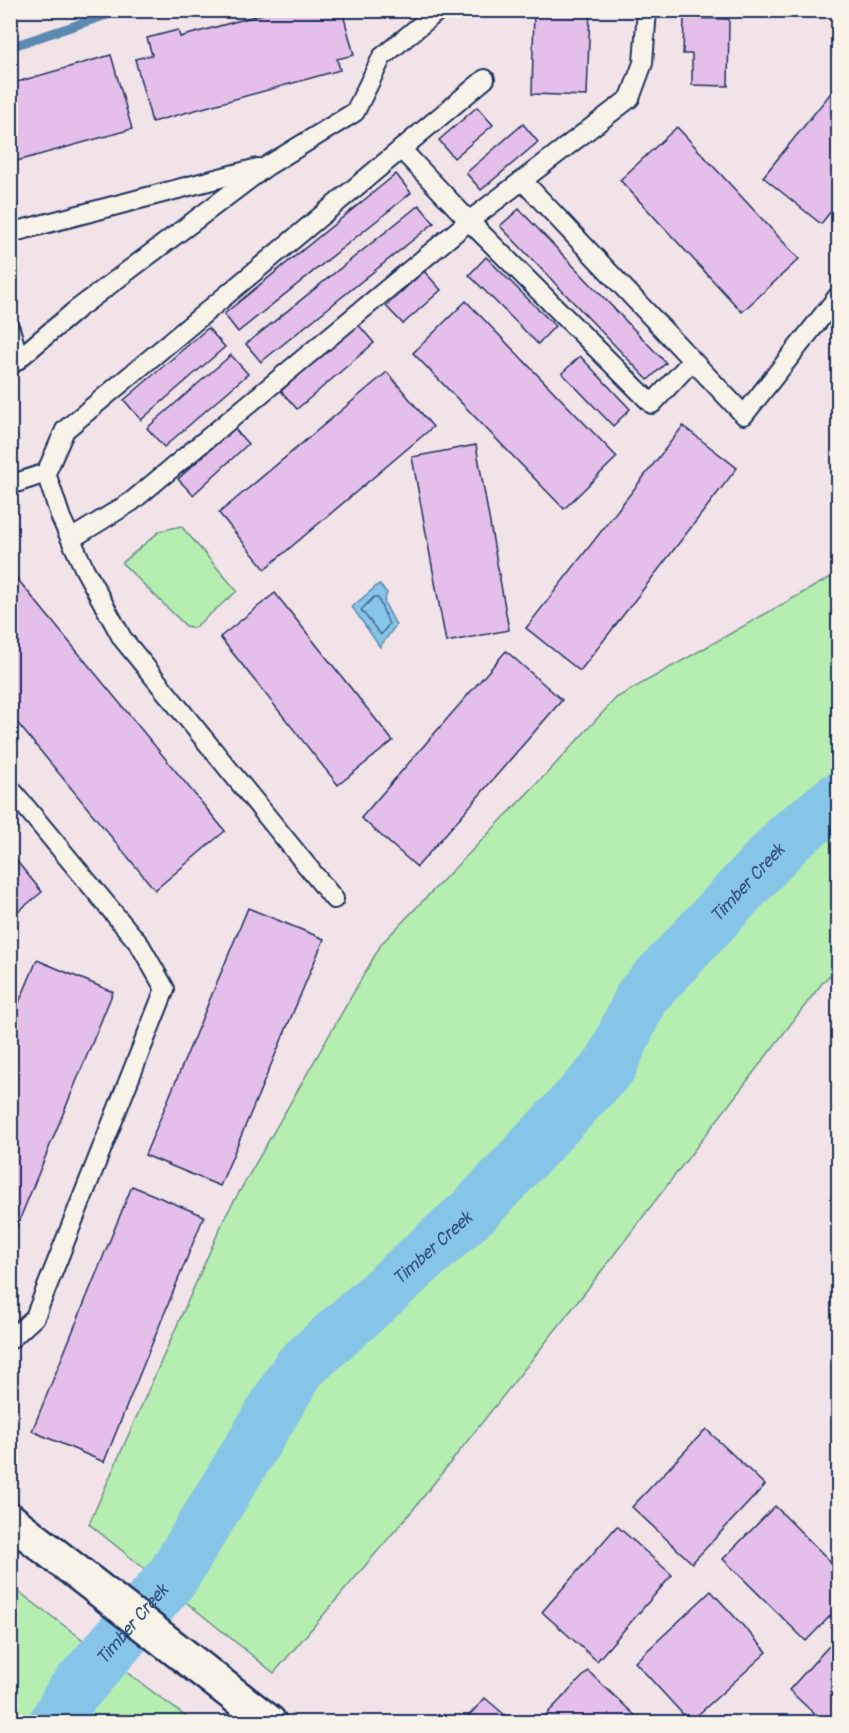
<svg xmlns="http://www.w3.org/2000/svg" width="849" height="1733" font-family="Pangolin,sans-serif">
<style>
.green{fill:#b6eeb1;stroke:#688e88;stroke-width:1.5}
.water{fill:#86c5e7;stroke:#5b89b0;stroke-width:1.5}
.lines{fill:none;stroke-linecap:round;stroke-linejoin:round}
.shore{stroke:#466b95;stroke-width:1.5}
.stream{stroke:#5b89b0;stroke-width:9}
.river{stroke:#86c5e7;stroke-width:54}
.building{fill:#e4bfe9;stroke:#1b2f5e;stroke-width:1.5}
.service-casing{stroke:#1b2f5e;stroke-width:22}
.secondary-casing{stroke:#1b2f5e;stroke-width:38}
.service{stroke:#f7f3e8;stroke-width:18}
.secondary{stroke:#f7f3e8;stroke-width:33}
.labels{text-anchor:middle;stroke-width:4.5;stroke-linejoin:round;paint-order:stroke}
.water-label{font-size:18px;font-style:italic;fill:#365480;stroke:#f7f3e8}
</style>
<rect width="100%" height="100%" fill="#f1e3e8"/>
<filter id="ink" filterUnits="userSpaceOnUse"><feTurbulence type="fractalNoise" baseFrequency=".0167" numOctaves="2"/><feDisplacementMap in="SourceGraphic" scale="12" xChannelSelector="R" yChannelSelector="G"/><feConvolveMatrix kernelMatrix="1 2 1 2 8 2 1 2 1" color-interpolation-filters="sRGB"/></filter>
<g filter="url(#ink)">
<g class="green">
<polygon points="181,526 237,591 194,628 186,626 122,563 160,531"/>
<polygon points="838,573 838,967 823,982 583,1295 416,1506 274,1673 89,1524 226,1215 382,943 549,771 616,698"/>
<polygon points="10,1586 11,1586 193,1722 11,1722"/>
</g>
<polygon class="water" points="379,584 387,593 384,602 396,625 380,647 352,607"/>
<g class="lines">
<polygon class="shore" points="374,597 378,598 389,624 381,635 361,610"/>
<polyline class="stream" points="10,47 122,10"/>
<path class="river" id="s1" d="M56,1722L71,1695L172,1578L299,1368L476,1209L610,1066L642,996L791,836L838,799"/>
</g>
<g class="building">
<polygon points="277,10 342,10 354,55 337,59 340,70 152,122 135,59 152,55 147,38 178,30 180,37"/>
<polygon points="534,10 590,10 587,96 532,94"/>
<polygon points="684,18 729,19 728,86 692,85 692,54 683,54"/>
<polygon points="111,55 132,129 10,163 10,84"/>
<polygon points="838,84 838,202 821,224 763,177"/>
<polygon points="477,107 493,125 454,158 439,140"/>
<polygon points="523,124 538,142 481,190 466,173"/>
<polygon points="677,127 799,259 742,312 620,180"/>
<polygon points="396,174 411,193 238,332 224,314"/>
<polygon points="419,205 434,223 261,362 246,344"/>
<polygon points="519,209 666,363 648,380 500,226"/>
<polygon points="486,257 555,326 538,344 469,275"/>
<polygon points="424,271 441,290 403,324 386,306"/>
<polygon points="466,301 617,457 564,509 413,353"/>
<polygon points="357,323 374,343 297,409 281,391"/>
<polygon points="208,328 225,347 141,420 124,400"/>
<polygon points="231,355 248,374 164,447 147,428"/>
<polygon points="580,356 630,409 613,426 562,373"/>
<polygon points="387,372 433,427 265,569 219,513"/>
<polygon points="683,426 737,468 580,671 526,628"/>
<polygon points="234,428 248,444 193,495 178,479"/>
<polygon points="476,445 509,630 446,642 412,457"/>
<polygon points="10,570 225,831 155,890 10,714"/>
<polygon points="275,593 393,741 338,785 220,637"/>
<polygon points="506,651 562,700 417,867 361,818"/>
<polygon points="10,853 42,892 10,918"/>
<polygon points="248,908 324,939 220,1186 145,1155"/>
<polygon points="37,960 113,992 10,1243 10,1024"/>
<polygon points="132,1186 204,1216 104,1462 32,1431"/>
<polygon points="706,1429 765,1485 692,1563 632,1507"/>
<polygon points="775,1506 838,1569 838,1608 806,1641 723,1559"/>
<polygon points="617,1526 672,1575 597,1661 542,1612"/>
<polygon points="711,1591 767,1652 690,1722 635,1662"/>
<polygon points="838,1636 838,1722 823,1722 789,1690"/>
<polygon points="588,1671 642,1722 539,1722"/>
<polygon points="485,1698 513,1722 463,1722"/>
</g>
<g class="lines">
<defs>
<g id="service">
<polyline points="401,149 469,221 652,404 692,361"/>
<polyline points="522,180 744,415 838,296"/>
<polyline points="10,233 258,168"/>
<polyline points="10,329 19,359"/>
<polyline points="10,366 76,310 267,166 355,112 382,57 439,10"/>
<polyline points="10,485 46,473"/>
<polyline points="71,539 131,502 469,221 630,98 643,63 647,10"/>
<polyline points="10,788 140,945 165,989 35,1317 10,1340"/>
<polyline points="334,899 122,638 84,568 61,518 46,473 65,430 485,79"/>
</g>
<polyline id="secondary" points="10,1520 269,1722"/>
</defs>
<use href="#service" class="service-casing"/>
<use href="#secondary" class="secondary-casing"/>
<use href="#service" class="service"/>
<use href="#secondary" class="secondary"/>
</g>
</g>
<g class="labels">
<g class="water-label">
<text dy="6" stroke="none"><textPath href="#s1" startOffset="1096">Timber Creek</textPath></text>
<text dy="6" stroke="none"><textPath href="#s1" startOffset="610">Timber Creek</textPath></text>
<text dy="6" stroke="none"><textPath href="#s1" startOffset="124">Timber Creek</textPath></text>
</g>
</g>
<rect width="849" height="1733" fill="none" stroke="#f7f3e8" stroke-width="36"/>
<rect x="18" y="18" width="813" height="1697" fill="none" stroke="#1b2f5e" stroke-width="2" filter="url(#ink)"/>
</svg>
